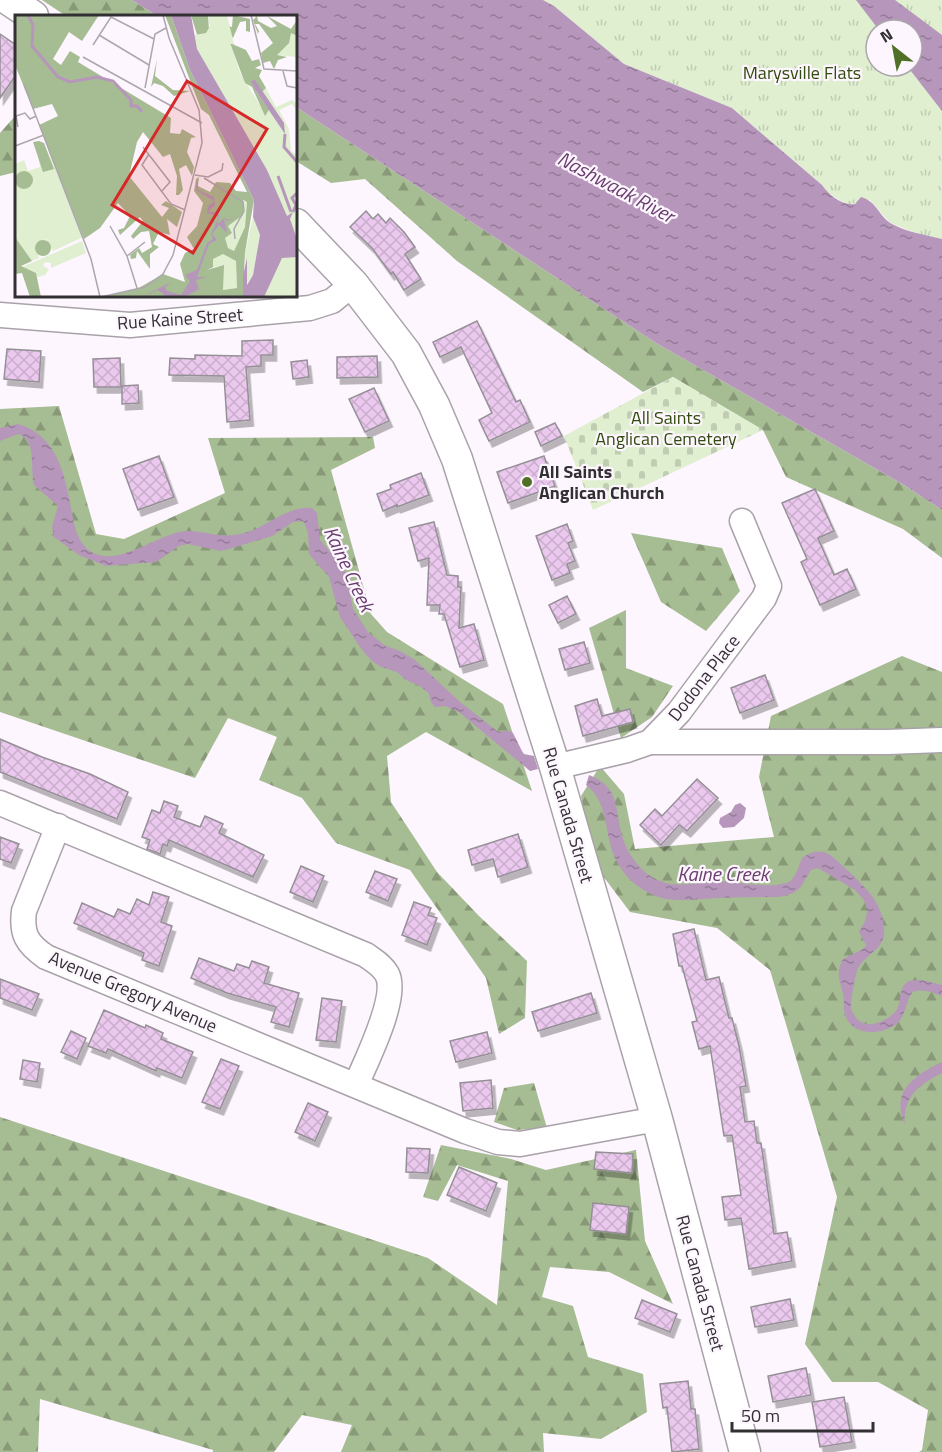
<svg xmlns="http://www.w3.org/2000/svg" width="942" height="1452" font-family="'Titillium Web',sans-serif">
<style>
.forest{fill:url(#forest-firs)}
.cemetery{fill:url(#cemetery-stones)}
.park{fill:url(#park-tufts);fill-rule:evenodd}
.water{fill:url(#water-ripples)}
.building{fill:url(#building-cross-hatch);stroke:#958f96;stroke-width:1.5;filter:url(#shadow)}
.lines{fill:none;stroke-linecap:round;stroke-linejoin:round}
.minor-casing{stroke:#a9a2a9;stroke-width:27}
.major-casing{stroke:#a9a2a9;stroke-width:33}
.minor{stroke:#fff;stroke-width:24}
.major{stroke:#fff;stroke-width:30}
.poi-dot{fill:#507026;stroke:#fdf6fe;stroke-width:2}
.labels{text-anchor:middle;stroke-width:4.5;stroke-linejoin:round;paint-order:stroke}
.park-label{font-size:18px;fill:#324c0d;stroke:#fdf6fe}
.street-label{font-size:18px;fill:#323033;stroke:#fdf6fe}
.poi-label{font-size:18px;font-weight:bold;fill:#323033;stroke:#fdf6fe;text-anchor:start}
.water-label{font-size:20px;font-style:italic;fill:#693e6f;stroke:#fdf6fe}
.inset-river{fill:none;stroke:#b696ba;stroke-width:3}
.inset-road{fill:none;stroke:#aca7ad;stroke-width:1.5}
.view{fill:#d62828;fill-opacity:0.15;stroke:#d62828;stroke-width:3}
.inset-edge{fill:none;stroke:#323033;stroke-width:3}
</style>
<defs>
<pattern id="forest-firs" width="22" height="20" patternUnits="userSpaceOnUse" patternTransform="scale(1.5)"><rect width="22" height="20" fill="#a6bc92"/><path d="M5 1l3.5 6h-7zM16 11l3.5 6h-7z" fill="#889978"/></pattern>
<pattern id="cemetery-stones" width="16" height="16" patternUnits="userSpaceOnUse" patternTransform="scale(1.5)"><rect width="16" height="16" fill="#dfefd0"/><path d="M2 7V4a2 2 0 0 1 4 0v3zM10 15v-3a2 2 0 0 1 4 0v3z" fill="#c0cdb3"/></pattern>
<pattern id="park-tufts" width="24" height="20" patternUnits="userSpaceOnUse" patternTransform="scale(1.5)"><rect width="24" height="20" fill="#dfefd0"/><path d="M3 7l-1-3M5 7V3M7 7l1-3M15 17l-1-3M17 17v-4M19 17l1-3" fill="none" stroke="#c0cdb3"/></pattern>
<pattern id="water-ripples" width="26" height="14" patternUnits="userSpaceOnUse" patternTransform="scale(1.5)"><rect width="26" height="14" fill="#b696ba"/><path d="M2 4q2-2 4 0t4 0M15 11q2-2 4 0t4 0" fill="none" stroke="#957b98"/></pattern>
<pattern id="building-cross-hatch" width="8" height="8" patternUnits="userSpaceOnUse" patternTransform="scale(1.5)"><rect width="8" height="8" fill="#ebc9ef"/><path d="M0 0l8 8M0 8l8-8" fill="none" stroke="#caadcd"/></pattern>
<filter id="shadow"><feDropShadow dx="3.5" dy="6" stdDeviation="0" flood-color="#0004"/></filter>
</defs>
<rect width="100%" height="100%" fill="#fdf6fe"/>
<g class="forest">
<polygon points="42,0 132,0 157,16 66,16"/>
<polygon points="296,107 656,343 904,485 942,510 942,558 903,529 786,477 763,430 673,377 643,392 457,261 365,179 331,183 296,161"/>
<polygon points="16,115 16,172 0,176 0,133"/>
<polygon points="59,406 96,534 124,539 225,493 208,438 373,437 375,448 331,470 371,614 387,632 503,704 532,791 426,732 387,756 391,802 437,872 479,916 527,961 525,1018 499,1034 486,978 410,870 336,843 302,798 259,780 277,737 228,718 195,778 0,712 0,409"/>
<polygon points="631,533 722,548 740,591 706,631 661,602"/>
<polygon points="626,610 626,668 673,686 652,717 621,738 589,628"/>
<polygon points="902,656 942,672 942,1452 919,1452 922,1450 928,1410 878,1382 832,1382 805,1344 837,1197 770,970 717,928 630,912 594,864 581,796 600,766 624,794 635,849 774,837 759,777 771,716"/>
<polygon points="534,1083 547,1128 517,1130 494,1122 504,1088"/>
<polygon points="0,1117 428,1258 497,1305 508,1181 457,1165 438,1201 423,1197 441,1145 511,1159 546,1170 636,1150 645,1241 673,1304 609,1272 550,1267 542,1297 573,1306 588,1357 643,1374 647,1412 601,1439 543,1433 544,1452 341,1452 352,1425 302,1415 274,1452 213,1452 213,1450 40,1399 38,1452 0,1452"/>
</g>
<polygon class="cemetery" points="673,377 763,430 593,510 564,436"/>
<path class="park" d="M543,0H942V239L921,235L890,223L870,200L847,205L827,192L822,185L732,108L624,64L554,6ZM876,30H912V66H876Z"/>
<g class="water">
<path d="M132,0H543L554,6L624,64L732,108L822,185C829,195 842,206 855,204L861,197C878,202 878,216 892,224C907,232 925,235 942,239V510L904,485L656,343L296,107V16H157Z"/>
<polygon points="856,0 895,0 942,35 942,111 907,66 912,66 912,30 879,30"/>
<path d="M18,424C59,436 65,477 72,513C74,523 76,535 82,543C108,579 159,530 189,531C213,532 221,540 248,532C270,525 287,506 312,508L317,513L320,540L345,569L353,609L368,632L384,645L400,651L415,660L460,702L497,731L502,732L507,730L513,733L522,751L524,754L534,756L538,769L530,771L459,712L445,706L435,707L431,702L429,694L420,686L406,680L397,672L381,667L371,660L362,650L340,617L329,577L309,554L308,533L304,522L301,521L293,522L272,536L229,549L221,551L188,544L179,546L156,562L106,566L79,555L54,537L52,527L58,506L34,485C30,470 37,438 18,434L0,441V428Z"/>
<path d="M589,775C622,788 614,811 623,839C626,849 632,858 639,866C646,875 659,882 670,884C690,886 710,880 730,882C745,883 774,889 789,882C796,878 799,865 802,858C808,854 815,850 823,852C832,854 839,863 845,868C864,886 885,904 884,932C884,950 866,954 858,968C856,971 850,1005 851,1008C851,1011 856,1018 858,1020C869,1030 890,1020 897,1009C902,1001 898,990 906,983C916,976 932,983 942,985V996C935,993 923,989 915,991C906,994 908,1016 895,1025C882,1034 858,1036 848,1021C842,1013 845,1003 843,994C840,979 835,974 843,959L863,949L866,945L859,932L866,919L867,910L864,900L855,890L818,868L811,870C799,888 802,893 778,897C758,897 738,897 718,898C700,899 679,902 662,898C634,890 614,867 609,839C605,820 603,797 586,785Z"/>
<polygon points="740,803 746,808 744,818 734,827 723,828 719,823 720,818 731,812 735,805"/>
<path d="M942,1062V1073C920,1084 902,1097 905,1124C890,1091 915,1075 942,1062Z"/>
</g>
<g class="building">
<polygon points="0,34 16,45 16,75 0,98"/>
<polygon points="366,211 373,219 378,214 386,223 390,218 404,232 415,247 405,254 421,279 404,290 393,272 391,274 372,248 350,227"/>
<polygon points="477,321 516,402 520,400 530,422 489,441 479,420 492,413 461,347 440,357 433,342"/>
<polygon points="273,340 273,355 261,355 261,366 246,367 250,420 227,422 224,376 169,375 170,358 195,359 195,355 242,356 242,341"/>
<polygon points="7,349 41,351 39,382 4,379"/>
<polygon points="377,356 378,377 337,378 337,357"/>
<polygon points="120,358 121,387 94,387 93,359"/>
<polygon points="307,360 309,377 293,379 291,362"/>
<polygon points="138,385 139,403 122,404 122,386"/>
<polygon points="374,388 389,421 365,432 349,399"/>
<polygon points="555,423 562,436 541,446 535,432"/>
<polygon points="159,456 174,497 138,510 123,469"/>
<polygon points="544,456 555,486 508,503 497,472"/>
<polygon points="421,473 429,495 397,507 397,505 383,511 377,494 391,489 390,485"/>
<polygon points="815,489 834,531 818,538 834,575 847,569 856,589 820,605 801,562 807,559 782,503"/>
<polygon points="434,522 447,575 458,576 458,587 461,587 459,628 474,624 484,660 460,667 444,614 439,614 440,605 427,605 429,558 418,561 409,528"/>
<polygon points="567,524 573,541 568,543 575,561 567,564 570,573 552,580 536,536"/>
<polygon points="567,596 576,614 558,623 549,605"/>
<polygon points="584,642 590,663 565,670 559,649"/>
<polygon points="765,675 774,700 740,713 731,688"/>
<polygon points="597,699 602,716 630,709 633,722 583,736 575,706"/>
<polygon points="0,739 42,757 90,774 128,792 117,819 0,772"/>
<polygon points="697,779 718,798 687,831 679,825 661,845 640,825 655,809 662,816"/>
<polygon points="164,801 178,806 174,817 200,827 205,816 223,824 219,833 264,855 253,877 169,840 167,846 163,844 160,854 147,849 150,840 142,837 152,810 160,813"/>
<polygon points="518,834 528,867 498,877 493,859 472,865 468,850"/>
<polygon points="0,837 19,844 11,863 0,859"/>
<polygon points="301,866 324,876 313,902 290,892"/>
<polygon points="375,871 397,879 388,901 366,892"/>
<polygon points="153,892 169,897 161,922 172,926 159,966 142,960 144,953 74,923 82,903 114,917 118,909 130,914 137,899 149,905"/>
<polygon points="414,902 431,908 428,915 437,918 427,945 402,935"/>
<polygon points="694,929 706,980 719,977 729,1018 732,1018 739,1046 746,1086 740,1087 745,1122 754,1121 757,1143 761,1143 774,1234 787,1232 792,1261 749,1269 741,1218 725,1220 722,1197 741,1195 732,1135 724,1136 710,1046 699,1049 692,1022 697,1021 682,966 679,966 673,934"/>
<polygon points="199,958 234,971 237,964 249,968 252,961 269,967 264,983 299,993 289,1027 271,1022 276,1007 227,993 191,978"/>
<polygon points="0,979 39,994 32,1010 0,998"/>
<polygon points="591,993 597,1013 538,1031 532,1012"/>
<polygon points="322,998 342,1001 336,1042 316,1040"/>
<polygon points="104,1010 145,1028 146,1025 163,1033 161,1039 193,1052 182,1078 157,1068 156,1071 108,1049 106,1053 88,1046"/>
<polygon points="71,1031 86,1038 77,1059 61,1052"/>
<polygon points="487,1032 492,1053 456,1062 450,1041"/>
<polygon points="221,1059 239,1066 220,1109 202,1102"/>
<polygon points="23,1060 40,1063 37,1082 20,1079"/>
<polygon points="491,1080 493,1108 463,1111 460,1083"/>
<polygon points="308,1103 328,1112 315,1141 295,1132"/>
<polygon points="407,1148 430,1149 428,1173 406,1172"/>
<polygon points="596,1152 633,1154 632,1173 594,1169"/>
<polygon points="459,1167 497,1183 486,1211 447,1195"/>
<polygon points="593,1203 629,1207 626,1234 590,1230"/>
<polygon points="790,1299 794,1320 755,1327 751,1307"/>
<polygon points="642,1300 677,1314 670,1332 635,1318"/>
<polygon points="806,1368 811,1395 773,1402 768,1376"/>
<polygon points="688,1381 691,1409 695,1409 699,1449 672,1452 667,1407 663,1408 660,1384"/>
<polygon points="844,1397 852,1442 820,1447 812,1402"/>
</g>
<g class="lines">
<defs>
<g id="minor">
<polyline points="0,315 130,325 310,308 332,301 353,284"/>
<polyline points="650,742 888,742 942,740"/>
<polyline points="555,767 627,750 650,742 679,712 764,598 769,586 742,521"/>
<path d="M0,803L366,955C373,960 382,965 387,974C399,997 366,1061 356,1085"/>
<path d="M58,826L24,911C21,934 27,944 46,957L465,1131L498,1142L520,1144L657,1119"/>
</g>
<g id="major">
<polyline points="9,0 33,16"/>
<polyline points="296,224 353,284 406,353 434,405 457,459 555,767 657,1119 745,1452"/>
</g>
</defs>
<use href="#minor" class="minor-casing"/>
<use href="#major" class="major-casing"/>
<use href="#minor" class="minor"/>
<use href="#major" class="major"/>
</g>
<circle class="poi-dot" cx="527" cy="482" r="6"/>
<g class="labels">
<g class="park-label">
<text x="802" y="79">Marysville Flats</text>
<text x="666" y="424">All Saints<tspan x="666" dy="21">Anglican Cemetery</tspan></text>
</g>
<g class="street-label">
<text transform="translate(180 319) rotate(-4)" y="6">Rue Kaine Street</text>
<text transform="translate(704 678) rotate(-52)" y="6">Dodona Place</text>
<text transform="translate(568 815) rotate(74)" y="6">Rue Canada Street</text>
<text transform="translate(133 992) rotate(23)" y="6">Avenue Gregory Avenue</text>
<text transform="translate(700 1283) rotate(75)" y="6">Rue Canada Street</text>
</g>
<g class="poi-label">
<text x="539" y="478">All Saints<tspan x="539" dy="21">Anglican Church</tspan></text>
</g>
<g class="water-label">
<text transform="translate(616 187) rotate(28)" y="7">Nashwaak River</text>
<text transform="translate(349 569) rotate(65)" y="7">Kaine Creek</text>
<text x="723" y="881">Kaine Creek</text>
</g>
</g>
<g transform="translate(15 15)">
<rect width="282" height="282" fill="#fdf6fe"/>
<path d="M276,17L282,21V42L261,40ZM179,20L213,21L225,58L251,100L256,91L246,78L251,73L261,92L277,85L282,89V95L277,89L264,95L274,114L276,136L282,140V224L229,113L182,34ZM31,127L68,222L38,236L31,224L20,229L24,243L17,246L0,222V149L9,145L13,156L25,152L23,140L27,149L38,154ZM225,184L232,187L230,212L219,236L213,233L210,223L217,218L212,211L228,200ZM238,202L245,220L238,260L231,270L230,237ZM67,226L71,238L36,253V248L30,247L28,251L34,254L30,260L22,262L21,258L7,252ZM208,239L221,246L222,273L208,275V250L191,255L198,243Z" fill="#dfefd0"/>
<path d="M0,0H84L67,26L54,17L38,44L46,50L55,36L65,42L63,47L156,103L155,118L165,119L167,114L181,122L176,123L172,137L179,152L177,161L171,150L164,154L168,175L164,180H161L162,161L155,139L148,142L128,117L122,127L114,161L147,202L154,193L146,190L151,186L167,197L162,212L152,204L155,220L144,217L138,229L144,232L135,239V254L122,236L121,243L116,244L115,240L124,233L127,238L137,232L134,216L126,217L118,224L116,221L128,206L125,202L105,220L103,215L109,213L115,201L103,188L85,213L69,224L24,110L43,101L37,89L18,94L0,50ZM150,0H156L175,55L239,185L230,237L228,282H86L122,274L148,259L170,267L165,249L170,238L179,234L172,222L182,211L188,188L179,176L181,164L184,162L183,171L195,177L201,167L215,168L221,176L232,177L194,100L186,94ZM228,185L232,187L230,212L219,236L213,233L210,223L217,218L213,211L228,200ZM208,239L221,246L222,273L208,275L209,250L192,255L198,252V244ZM176,0H193L194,15L210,20L183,23ZM218,0L235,4V17L231,16V6L225,7L218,23L215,20L213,11L217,12ZM242,1L243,6L256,13L262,11L252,1L276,14L282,5V21L276,18L274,28L262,40L272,42L263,45L259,54L255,46L248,48L246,38L258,28L244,9H240L244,16L243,19L238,5ZM215,28L231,35L237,46L244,44L246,50L240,53L247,55L244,61L251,73L246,78L243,71L241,76L254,95L250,101L237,72L230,68ZM142,44L140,61L158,75L175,76L159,81L148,71L139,68L136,72ZM24,126L29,128L39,154L28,157L18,127ZM0 165a9 9 0 1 1 18 0a9 9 0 1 1-18 0ZM0,222L17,246L6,251L21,258L26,282H15L7,258L0,259ZM20 233a8 8 0 1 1 16 0a8 8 0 1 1-16 0Z" fill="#a6bc92" fill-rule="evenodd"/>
<path d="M200,0H212L219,29H215L225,58L282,168V282H249L261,172L182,34L179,20L191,18L195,11L193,1Z" fill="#dfefd0"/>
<path d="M156,0H176L182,34L252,155L272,201L278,197L275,204L282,224V242L267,243L249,282H228V261L232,243V270L238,260L245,220L238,202L239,185L175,55ZM240,65L269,108L270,119L241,76L236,66ZM182,162L183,175L199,182L200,190L193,197H200L204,200L203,209L209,203L215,205L219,201L216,205L214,206L209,204L212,218L204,210L201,214L197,219L202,225L194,229L182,262H192L181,265L184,274L170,282H152L143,275L127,282L156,267L150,272L152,276L166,280L175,266L170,260L182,255L192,228L198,224L196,219L201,208L192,207H202L203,201L192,198L193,192L199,186L181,175Z" fill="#b696ba"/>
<path class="inset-river" d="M13,0L18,10L17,31L43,62L55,67L82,62L98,66L116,85V91H122L127,97M270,119L269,132L282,147M263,161L276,197M278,197L281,190L277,183L282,178"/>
<path class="inset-road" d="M236,0L249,54L282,56M84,20L134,50M78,30L96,2L139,24M68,42L187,108M268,56L272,71L282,73M9,70L76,244L85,282M130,73L140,19L151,13M3,112L1,101L10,98L15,104L21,101M0,131L29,120M128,132L155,167L146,177M134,139L127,150L156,189L170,195M180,160L193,162L207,155L208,148M189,163L228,187L229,196L219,214L220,224M95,211L112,241L122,273M112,241L130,227M86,282L130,272L148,259L158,240L187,128L184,95L154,23L148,0"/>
<path class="view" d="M172,66L252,114L178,238L97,190Z"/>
<rect width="282" height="282" class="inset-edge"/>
</g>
<g transform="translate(894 48) rotate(329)"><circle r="28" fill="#fdf6fe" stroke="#aca7ad" stroke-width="1.5"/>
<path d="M0-4.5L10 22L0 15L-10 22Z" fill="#507026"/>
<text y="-9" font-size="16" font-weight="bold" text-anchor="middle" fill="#323033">N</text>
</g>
<path d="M732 1422v9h141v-9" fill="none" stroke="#323033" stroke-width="3"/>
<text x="741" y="1422" font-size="18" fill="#323033" stroke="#fdf6fe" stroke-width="4.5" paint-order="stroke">50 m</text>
</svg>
